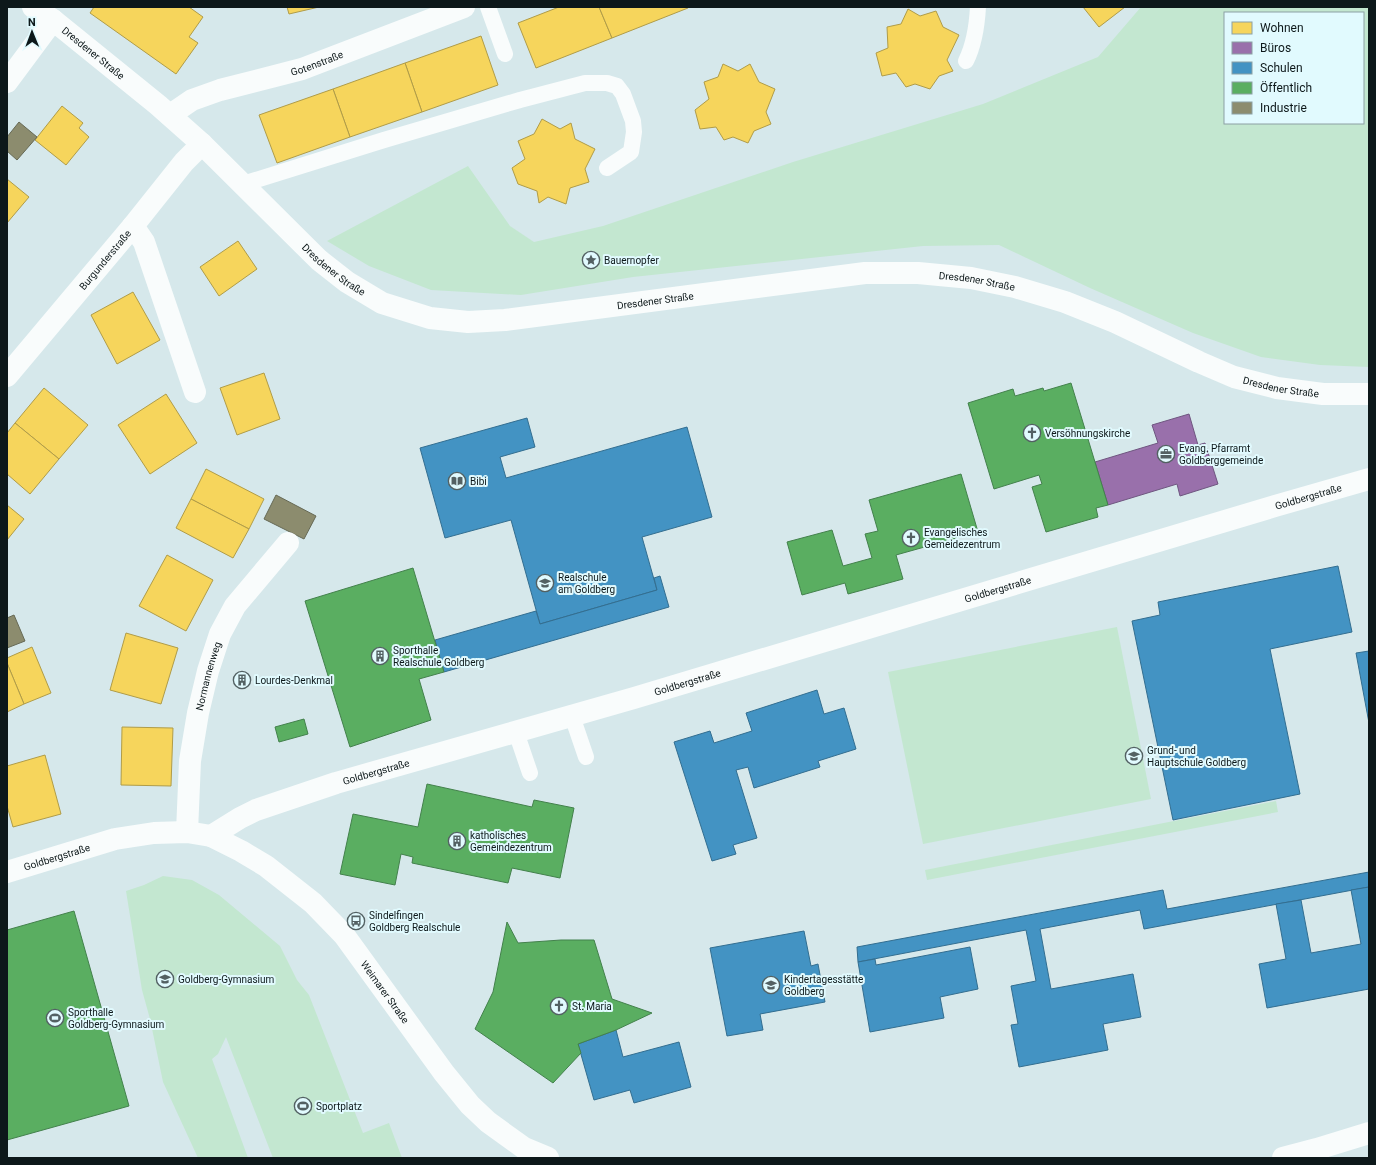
<svg xmlns="http://www.w3.org/2000/svg" width="1376" height="1165" font-family="Roboto,sans-serif">
<style>
.green{fill:#c3e7d0;fill-rule:evenodd}
.homes{fill:#f6d55c;stroke:#b09c48}
.offices{fill:#9970ab;stroke:#6f5680}
.schools{fill:#4393c3;stroke:#336e90}
.public{fill:#5aae61;stroke:#43814c}
.industry{fill:#8c8c6e;stroke:#666955}
.lines{fill:none;stroke-linecap:round;stroke-linejoin:round}
.service{stroke:#f9fcfc;stroke-width:16}
.minor{stroke:#f9fcfc;stroke-width:22}
.labels{text-anchor:middle;stroke-width:4;stroke-linejoin:round;paint-order:stroke}
.street-label{font-size:10px;fill:#0d181a;stroke:#e1fafe}
.poi-label{font-size:10px;fill:#0d181a;stroke:#e1fafe;text-anchor:start}
</style>
<rect width="100%" height="100%" fill="#d6e8eb"/>
<g class="green">
<path d="M1141,7H1369V367L1320,365L1261,357L1193,333L1090,288L999,245L923,246L633,277L521,295L431,290L369,266L327,241L468,166L510,226L534,242L603,226L793,162L983,104L1098,57ZM1225,13H1363V123H1225Z"/>
<polygon points="1117,627 1151,799 923,844 888,672"/>
<polygon points="1276,801 1278,812 927,880 925,870"/>
<polygon points="163,876 192,880 219,895 280,946 297,980 309,995 363,1133 389,1123 402,1158 273,1158 226,1037 218,1054 212,1059 248,1158 198,1158 163,1082 150,1019 142,990 126,891 144,885"/>
</g>
<g class="homes">
<polygon points="94,7 189,7 203,17 189,37 198,43 176,74 90,13"/>
<polygon points="287,7 319,7 289,14"/>
<polygon points="559,7 599,7 612,38 536,68 518,23"/>
<polygon points="599,7 687,7 688,8 612,38"/>
<polygon points="1083,7 1125,7 1099,27"/>
<polygon points="908,9 920,16 936,11 943,27 959,35 947,60 953,71 939,76 930,89 915,84 906,87 896,73 882,76 876,53 888,48 887,27 901,24"/>
<polygon points="481,36 498,85 422,112 405,63"/>
<polygon points="405,63 422,112 350,137 333,89"/>
<polygon points="723,64 738,71 750,64 759,82 775,89 766,112 771,124 754,131 748,143 733,137 724,140 716,127 700,129 695,110 709,99 704,82 718,77"/>
<polygon points="333,89 350,137 277,163 259,115"/>
<polygon points="62,106 83,123 79,128 89,137 66,165 35,140"/>
<polygon points="542,119 560,129 571,123 575,139 595,149 585,169 589,182 570,188 566,204 548,197 539,203 537,191 518,184 512,168 525,159 518,141 534,134"/>
<polygon points="7,179 29,197 7,223"/>
<polygon points="238,241 257,269 219,296 200,267"/>
<polygon points="133,292 160,340 117,364 91,315"/>
<polygon points="264,373 280,419 237,435 220,388"/>
<polygon points="44,388 88,425 59,459 15,423"/>
<polygon points="166,394 197,443 150,474 118,425"/>
<polygon points="15,423 59,459 30,494 7,474 7,433"/>
<polygon points="206,469 264,499 249,529 191,499"/>
<polygon points="191,499 249,529 233,558 176,528"/>
<polygon points="7,505 24,519 7,540"/>
<polygon points="167,555 213,580 186,631 139,606"/>
<polygon points="126,633 178,648 161,704 110,690"/>
<polygon points="32,647 51,693 24,704 7,663 7,658"/>
<polygon points="7,663 24,704 7,712"/>
<polygon points="245,676 247,683 239,685 237,678"/>
<polygon points="122,727 173,728 171,786 121,785"/>
<polygon points="45,755 61,814 13,827 7,806 7,766"/>
</g>
<polygon class="offices" points="1189,414 1198,445 1205,443 1218,484 1180,496 1177,484 1108,505 1095,462 1158,443 1152,425"/>
<g class="schools">
<polygon points="527,418 535,447 500,457 506,478 687,427 712,517 642,537 657,590 540,624 511,520 445,538 420,448"/>
<polygon points="1338,566 1352,632 1270,649 1300,794 1173,820 1132,621 1160,615 1158,602"/>
<polygon points="660,576 669,607 444,672 435,640 536,611 540,624 657,590 654,578"/>
<polygon points="1369,651 1369,723 1356,653"/>
<polygon points="817,690 824,714 844,708 856,749 818,761 820,767 754,788 748,767 736,770 757,838 733,845 736,854 712,861 674,742 710,731 714,743 752,731 746,713"/>
<polygon points="1369,872 1369,887 1144,929 1140,910 1040,929 1051,989 1133,974 1141,1017 1103,1024 1108,1050 1019,1067 1011,1025 1018,1024 1011,986 1036,981 1026,930 858,962 857,947 1163,890 1167,909"/>
<polygon points="1369,887 1369,989 1267,1008 1259,964 1286,959 1276,904 1301,900 1311,953 1361,944 1351,890"/>
<polygon points="804,931 811,966 818,964 825,1002 760,1014 763,1030 727,1036 710,948"/>
<polygon points="970,947 978,989 940,997 944,1018 870,1032 858,962 875,959 876,965"/>
<polygon points="616,1030 623,1057 679,1042 691,1087 634,1103 630,1090 594,1100 578,1044"/>
</g>
<g class="public">
<polygon points="1071,383 1108,505 1096,508 1098,517 1046,532 1032,487 1042,484 1039,475 994,489 968,403 1013,389 1015,396 1043,388 1044,391"/>
<polygon points="961,474 978,532 896,555 903,579 848,594 845,583 802,595 787,542 832,530 843,566 872,558 865,534 878,531 869,500"/>
<polygon points="413,568 444,672 419,679 431,720 350,747 305,601"/>
<polygon points="304,719 308,734 279,742 275,727"/>
<polygon points="427,784 532,807 534,800 574,808 560,878 512,868 508,883 412,863 413,857 401,854 395,885 340,874 353,814 418,827"/>
<polygon points="74,911 129,1106 7,1140 7,930"/>
<polygon points="507,922 518,943 561,940 594,940 612,999 652,1013 616,1030 578,1044 581,1053 553,1083 475,1029 493,992"/>
</g>
<g class="industry">
<polygon points="19,122 37,137 17,160 7,151 7,137"/>
<polygon points="276,495 316,516 304,539 264,519"/>
<polygon points="14,615 25,641 7,648 7,618"/>
</g>
<g class="lines">
<g class="service">
<polyline points="488,7 505,54"/>
<path d="M966,61C974,45 977,25 978,7"/>
<polyline points="243,184 384,140 520,100 585,83 607,83 617,86 623,94 633,121 634,132 631,152 607,168"/>
<polyline points="572,716 586,757"/>
<polyline points="516,732 530,773"/>
</g>
<g class="minor">
<path id="s1" d="M33,7L53,20L158,105L202,144L319,260L347,282L382,303L430,318L468,322L505,320L865,273H918L971,278L1015,287L1065,302L1115,322L1199,362L1234,377L1277,388L1323,394H1369"/>
<polyline points="7,82 53,20"/>
<path id="s2" d="M170,115L192,100L220,90L302,69L464,7"/>
<polyline points="133,226 144,242 195,392"/>
<path id="s3" d="M7,376L133,226L184,162L202,144"/>
<path id="s4" d="M187,832L190,761L198,713L208,671L220,634L235,606L288,543"/>
<path id="s5" d="M211,836L240,818L256,810L336,783L634,698L1275,506L1369,479"/>
<path id="s6" d="M7,872L115,839L154,833L187,832L211,836L241,851L266,866L313,903L344,935L444,1073L470,1105L488,1122L524,1148L548,1158"/>
<polyline points="1283,1158 1317,1149 1369,1133"/>
</g>
</g>
<defs>
<symbol id="sight-ring" viewBox="-11 -11 22 22"><circle r="9.5" fill="#e1fafe" stroke="#536163" stroke-width="1.5"/><path d="M0-6L1.8-2.2L6-1.7L2.9 1.2L3.7 5.4L0 3.3L-3.7 5.4L-2.9 1.2L-6-1.7L-1.8-2.2Z" fill="#536163"/></symbol>
<symbol id="church-ring" viewBox="-11 -11 22 22"><circle r="9.5" fill="#e1fafe" stroke="#536163" stroke-width="1.5"/><path d="M-1.2-6h2.4v3.5h3.3v2.4h-3.3V6h-2.4V-.1h-3.3v-2.4h3.3Z" fill="#536163"/></symbol>
<symbol id="office-ring" viewBox="-11 -11 22 22"><circle r="9.5" fill="#e1fafe" stroke="#536163" stroke-width="1.5"/><path d="M-6-3h4V-5.5h4V-3h4V5H-6ZM-1-4.5V-3h2v-1.5ZM-6 0V1H6V0Z" fill="#536163"/></symbol>
<symbol id="library-ring" viewBox="-11 -11 22 22"><circle r="9.5" fill="#e1fafe" stroke="#536163" stroke-width="1.5"/><path d="M-6-4Q-3-5.5-.7-3.5V5Q-3 3-6 4ZM6-4Q3-5.5 .7-3.5V5Q3 3 6 4Z" fill="#536163"/></symbol>
<symbol id="school-ring" viewBox="-11 -11 22 22"><circle r="9.5" fill="#e1fafe" stroke="#536163" stroke-width="1.5"/><path d="M0-5L7-2L0 1L-7-2ZM-4 1L0 2.5L4 1V4Q0 6-4 4Z" fill="#536163"/></symbol>
<symbol id="building-ring" viewBox="-11 -11 22 22"><circle r="9.5" fill="#e1fafe" stroke="#536163" stroke-width="1.5"/><path d="M-4-6H4V6H1V3H-1V6H-4ZM-2.5-4.3h1.7v1.8h-1.7ZM.8-4.3h1.7v1.8H.8ZM-2.5-1h1.7V.8h-1.7ZM.8-1h1.7V.8H.8Z" fill="#536163"/></symbol>
<symbol id="bus-ring" viewBox="-11 -11 22 22"><circle r="9.5" fill="#e1fafe" stroke="#536163" stroke-width="1.5"/><path d="M-5-6H5V4H4V6H2V4H-2V6H-4V4H-5ZM-3.5-4V0h7V-4ZM-3.5 1.2v1.5H-2V1.2ZM2 1.2v1.5H3.5V1.2Z" fill="#536163"/></symbol>
<symbol id="stadium-ring" viewBox="-11 -11 22 22"><circle r="9.5" fill="#e1fafe" stroke="#536163" stroke-width="1.5"/><path d="M0-5a6.5 5 0 1 0 0 10a6.5 5 0 1 0 0-10ZM-3.5-1.8h7v3.6h-7Z" fill="#536163"/></symbol>
</defs>
<g fill-rule="evenodd">
<use href="#sight-ring" x="581" y="250" width="20" height="20"/>
<use href="#church-ring" x="1022" y="423" width="20" height="20"/>
<use href="#office-ring" x="1156" y="444" width="20" height="20"/>
<use href="#library-ring" x="447" y="471" width="20" height="20"/>
<use href="#church-ring" x="901" y="528" width="20" height="20"/>
<use href="#school-ring" x="535" y="573" width="20" height="20"/>
<use href="#building-ring" x="370" y="646" width="20" height="20"/>
<use href="#building-ring" x="232" y="670" width="20" height="20"/>
<use href="#school-ring" x="1124" y="746" width="20" height="20"/>
<use href="#building-ring" x="447" y="831" width="20" height="20"/>
<use href="#bus-ring" x="346" y="911" width="20" height="20"/>
<use href="#school-ring" x="155" y="969" width="20" height="20"/>
<use href="#school-ring" x="761" y="975" width="20" height="20"/>
<use href="#church-ring" x="549" y="996" width="20" height="20"/>
<use href="#stadium-ring" x="45" y="1008" width="20" height="20"/>
<use href="#stadium-ring" x="293" y="1096" width="20" height="20"/>
</g>
<g class="labels">
<g class="street-label">
<text dy="4" stroke="none"><textPath href="#s1" startOffset="76">Dresdener Straße</textPath></text>
<text dy="4" stroke="none"><textPath href="#s2" startOffset="157">Gotenstraße</textPath></text>
<text dy="4" stroke="none"><textPath href="#s3" startOffset="152">Burgunderstraße</textPath></text>
<text dy="4" stroke="none"><textPath href="#s1" startOffset="400">Dresdener Straße</textPath></text>
<text dy="4" stroke="none"><textPath href="#s1" startOffset="1060">Dresdener Straße</textPath></text>
<text dy="4" stroke="none"><textPath href="#s1" startOffset="736">Dresdener Straße</textPath></text>
<text dy="4" stroke="none"><textPath href="#s1" startOffset="1384">Dresdener Straße</textPath></text>
<text dy="4" stroke="none"><textPath href="#s5" startOffset="1150">Goldbergstraße</textPath></text>
<text dy="4" stroke="none"><textPath href="#s5" startOffset="826">Goldbergstraße</textPath></text>
<text dy="4" stroke="none"><textPath href="#s4" startOffset="158">Normannenweg</textPath></text>
<text dy="4" stroke="none"><textPath href="#s5" startOffset="502">Goldbergstraße</textPath></text>
<text dy="4" stroke="none"><textPath href="#s5" startOffset="178">Goldbergstraße</textPath></text>
<text dy="4" stroke="none"><textPath href="#s6" startOffset="52">Goldbergstraße</textPath></text>
<text dy="4" stroke="none"><textPath href="#s6" startOffset="447">Weimarer Straße</textPath></text>
</g>
<g class="poi-label">
<text x="604" y="264">Bauernopfer</text>
<text x="1045" y="437">Versöhnungskirche</text>
<text x="1179" y="452">Evang. Pfarramt<tspan x="1179" dy="12">Goldberggemeinde</tspan></text>
<text x="470" y="485">Bibi</text>
<text x="924" y="536">Evangelisches<tspan x="924" dy="12">Gemeidezentrum</tspan></text>
<text x="558" y="581">Realschule<tspan x="558" dy="12">am Goldberg</tspan></text>
<text x="393" y="654">Sporthalle<tspan x="393" dy="12">Realschule Goldberg</tspan></text>
<text x="255" y="684">Lourdes-Denkmal</text>
<text x="1147" y="754">Grund- und<tspan x="1147" dy="12">Hauptschule Goldberg</tspan></text>
<text x="470" y="839">katholisches<tspan x="470" dy="12">Gemeindezentrum</tspan></text>
<text x="369" y="919">Sindelfingen<tspan x="369" dy="12">Goldberg Realschule</tspan></text>
<text x="178" y="983">Goldberg-Gymnasium</text>
<text x="784" y="983">Kindertagesstätte<tspan x="784" dy="12">Goldberg</tspan></text>
<text x="572" y="1010">St. Maria</text>
<text x="68" y="1016">Sporthalle<tspan x="68" dy="12">Goldberg-Gymnasium</tspan></text>
<text x="316" y="1110">Sportplatz</text>
</g>
</g>
<rect width="1376" height="1165" fill="none" stroke="#0d181a" stroke-width="16"/>
<rect x="1224" y="12" width="140" height="112" fill="#e1fafe" stroke="#8ca0a3"/>
<rect x="1232" y="22" width="20" height="12" fill="#f6d55c" stroke="#8ca0a3"/>
<text x="1260" y="32" font-size="12" fill="#0d181a">Wohnen</text>
<rect x="1232" y="42" width="20" height="12" fill="#9970ab" stroke="#8ca0a3"/>
<text x="1260" y="52" font-size="12" fill="#0d181a">Büros</text>
<rect x="1232" y="62" width="20" height="12" fill="#4393c3" stroke="#8ca0a3"/>
<text x="1260" y="72" font-size="12" fill="#0d181a">Schulen</text>
<rect x="1232" y="82" width="20" height="12" fill="#5aae61" stroke="#8ca0a3"/>
<text x="1260" y="92" font-size="12" fill="#0d181a">Öffentlich</text>
<rect x="1232" y="102" width="20" height="12" fill="#8c8c6e" stroke="#8ca0a3"/>
<text x="1260" y="112" font-size="12" fill="#0d181a">Industrie</text>
<g transform="translate(32 32) rotate(359)" stroke="#e1fafe" stroke-width="3" paint-order="stroke">
<path d="M0-3L7 15L0 10L-7 15Z" fill="#0d181a"/>
<text y="-6" font-size="11" font-weight="bold" text-anchor="middle" fill="#0d181a">N</text>
</g>
</svg>
